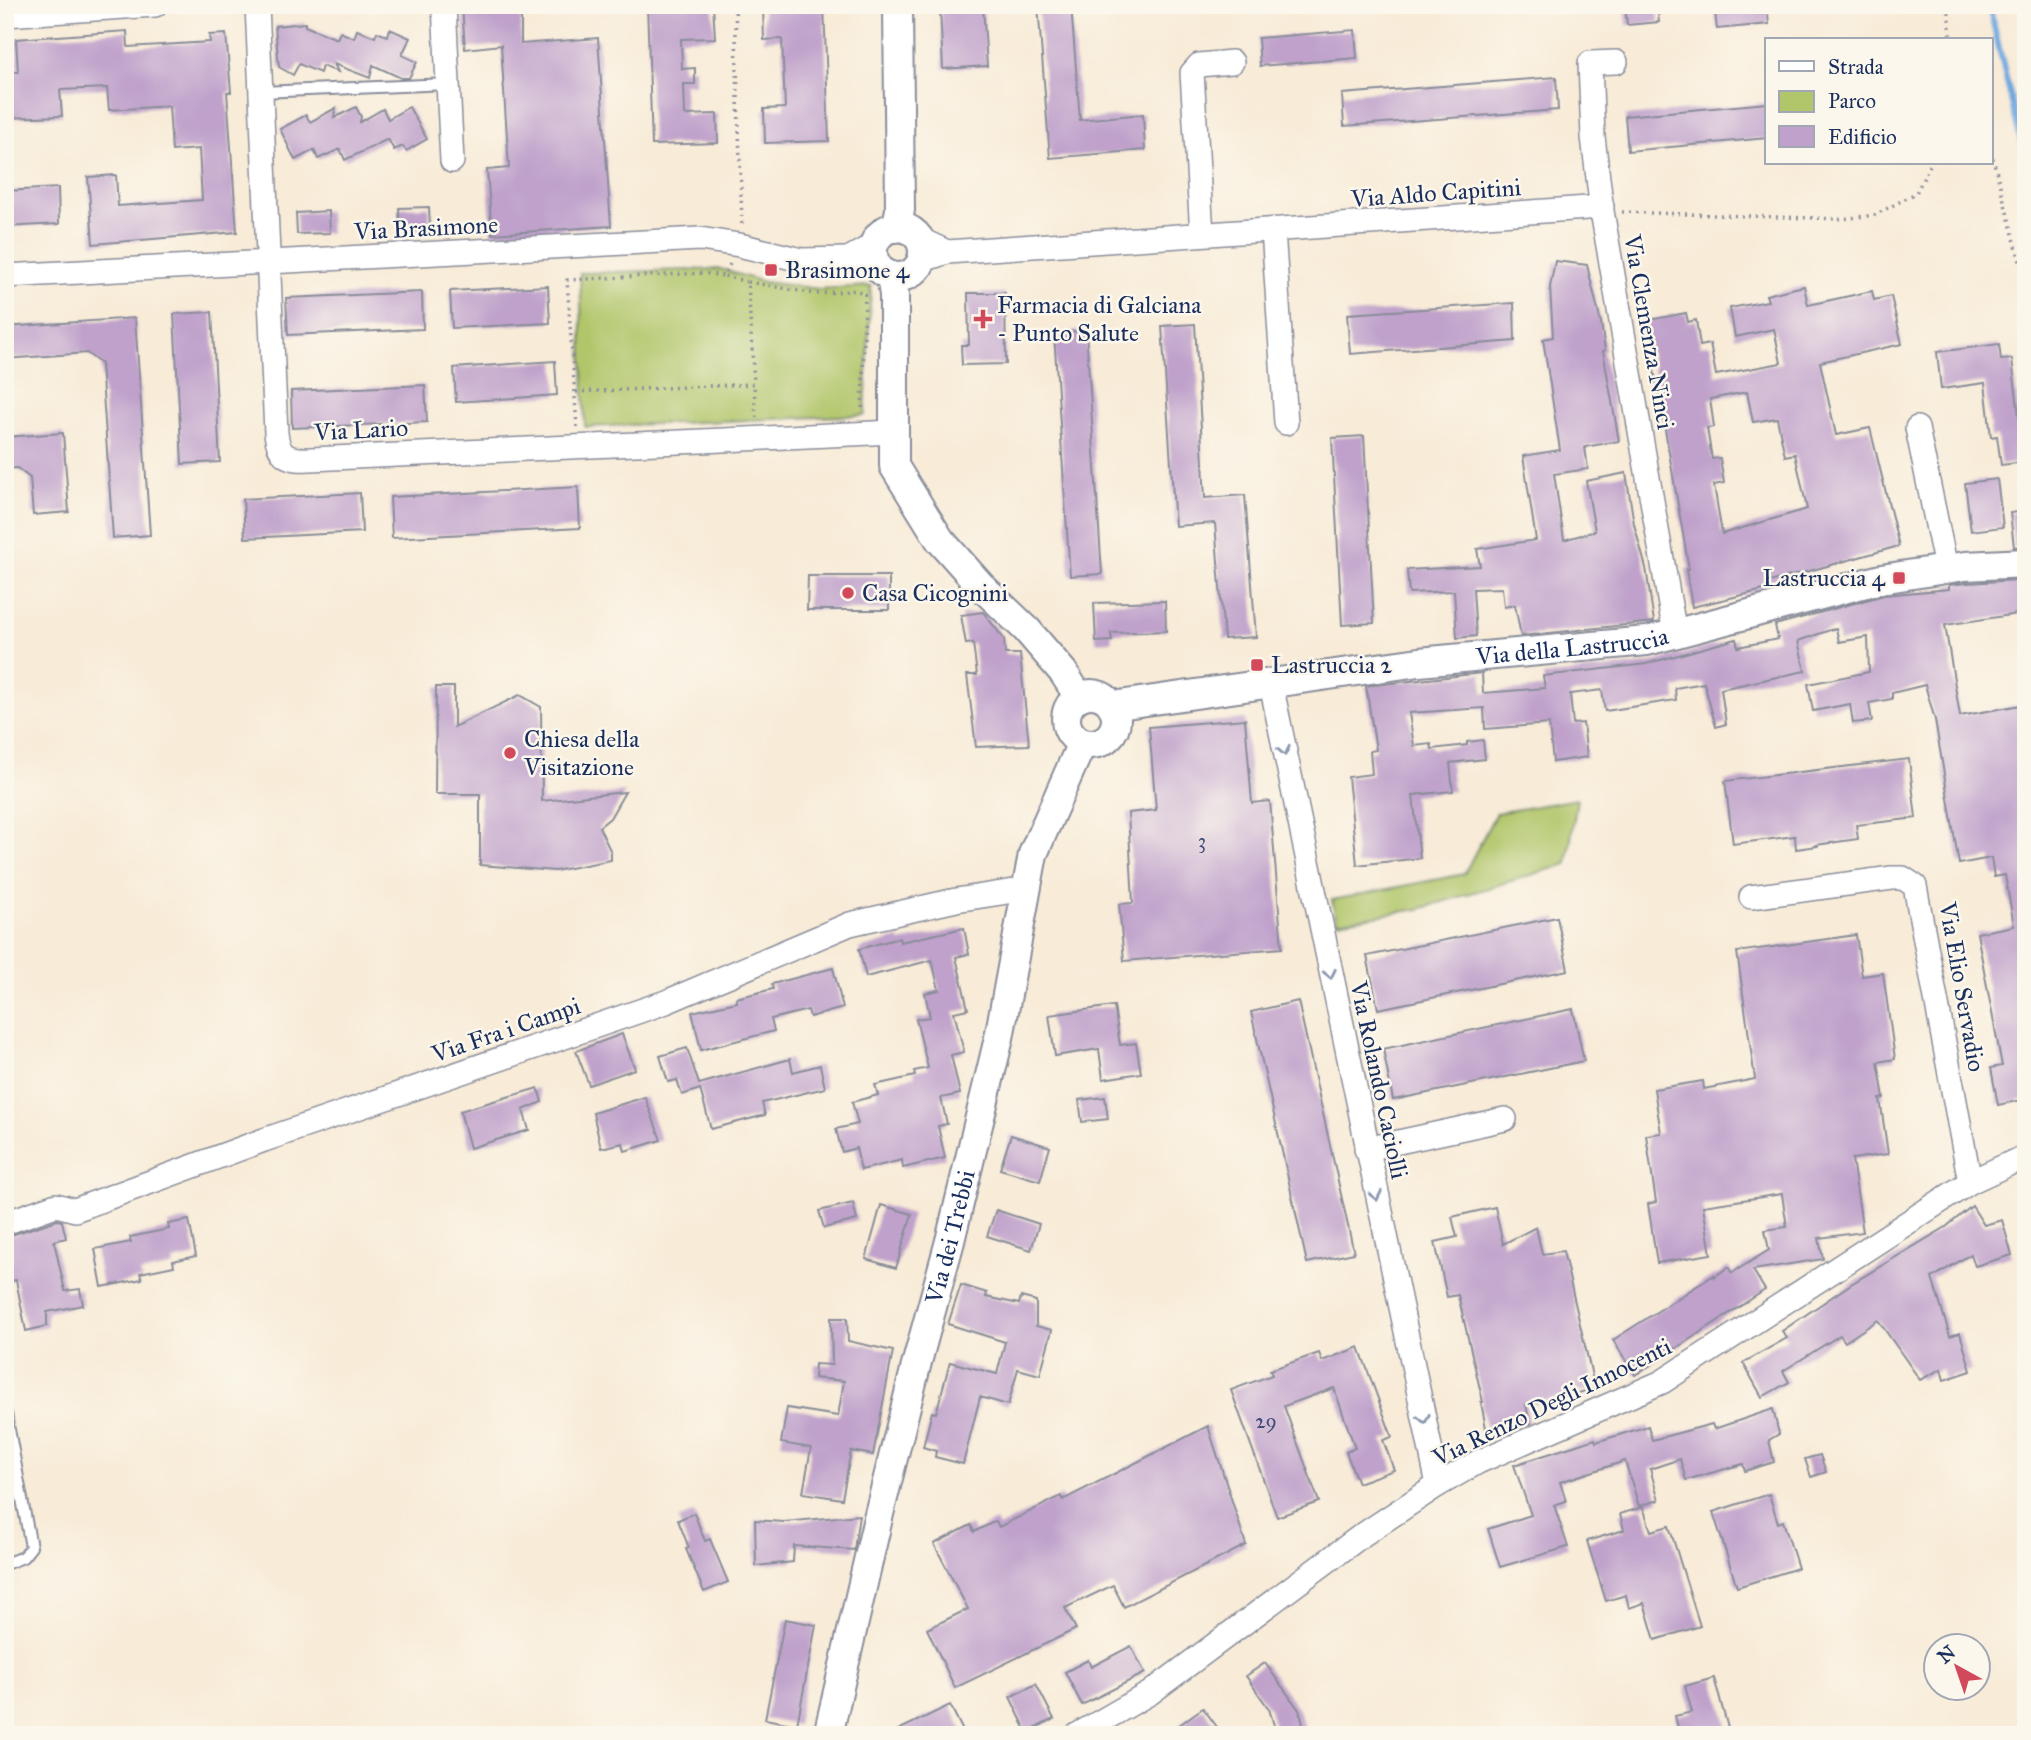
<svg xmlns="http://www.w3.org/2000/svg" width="2031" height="1740" font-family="'IM FELL Great Primer',serif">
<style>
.green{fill:#b1c66a;stroke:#667a64;stroke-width:2}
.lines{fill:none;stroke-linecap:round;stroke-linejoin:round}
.stream{stroke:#6ea8de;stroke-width:6}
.building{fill:#bfa1cb;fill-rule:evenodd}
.service-casing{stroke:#8a8d9a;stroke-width:14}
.minor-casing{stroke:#8a8d9a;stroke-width:26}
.tertiary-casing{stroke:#8a8d9a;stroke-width:32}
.path{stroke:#8a8d9a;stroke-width:3.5;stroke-dasharray:2 5;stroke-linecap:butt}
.service{stroke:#fff;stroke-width:10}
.minor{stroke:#fff;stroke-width:23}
.tertiary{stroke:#fff;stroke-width:28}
.oneway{stroke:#8d97ae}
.poi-dot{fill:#d1495b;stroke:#fbf7ec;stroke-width:2.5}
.labels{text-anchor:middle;stroke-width:5;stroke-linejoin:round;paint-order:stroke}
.number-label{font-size:21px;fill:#444c79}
.street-label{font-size:24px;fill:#1b2f5e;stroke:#fbf7ec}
.poi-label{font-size:24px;fill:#1b2f5e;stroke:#fbf7ec;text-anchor:start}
</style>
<rect width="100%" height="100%" fill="#fbf7ec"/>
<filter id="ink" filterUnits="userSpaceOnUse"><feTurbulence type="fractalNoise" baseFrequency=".0143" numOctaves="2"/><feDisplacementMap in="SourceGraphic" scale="14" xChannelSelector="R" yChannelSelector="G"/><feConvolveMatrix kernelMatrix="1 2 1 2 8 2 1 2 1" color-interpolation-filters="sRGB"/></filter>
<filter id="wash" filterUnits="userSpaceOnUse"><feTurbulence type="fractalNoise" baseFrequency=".00686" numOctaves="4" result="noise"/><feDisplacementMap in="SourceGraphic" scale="28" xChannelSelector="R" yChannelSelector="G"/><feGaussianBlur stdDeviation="1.57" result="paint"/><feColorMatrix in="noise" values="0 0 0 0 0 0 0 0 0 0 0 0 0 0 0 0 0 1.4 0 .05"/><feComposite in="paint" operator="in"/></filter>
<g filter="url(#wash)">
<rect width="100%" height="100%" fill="#f8ebd7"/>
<g class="green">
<polygon points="721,269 763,282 820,289 871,286 865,415 585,427 580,273"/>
<polygon points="1577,799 1567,864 1419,909 1337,922 1332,900 1464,874 1496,813"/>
</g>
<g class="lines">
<polyline class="stream" points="1989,5 2026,163"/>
</g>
<g id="blocks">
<g class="building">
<polygon points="462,5 521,5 521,44 598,38 611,226 492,234 487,170 509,168 501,45 465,49"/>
<polygon points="647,5 713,5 715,38 681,39 682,69 695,68 695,84 684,84 685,115 717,114 718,143 652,145"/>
<polygon points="763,5 824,5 829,141 765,143 764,109 785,108 782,39 764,40"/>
<polygon points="1038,5 1071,5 1080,120 1143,114 1145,150 1050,158"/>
<polygon points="1625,5 1657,5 1659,22 1627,25"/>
<polygon points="1714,5 1767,5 1769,24 1717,29"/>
<polygon points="983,6 987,66 943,69 940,9"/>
<polygon points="305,23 305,26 337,39 340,32 354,38 357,30 375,37 377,32 387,36 390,29 410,38 402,55 417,62 409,78 401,78 373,65 370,78 334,64 338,72 322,66 320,73 299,64 293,75 279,67 275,26"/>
<polygon points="1355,30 1357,58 1260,66 1258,38"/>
<polygon points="127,31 128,47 210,42 209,35 226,34 231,92 227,92 237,232 93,244 88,177 116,175 118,206 202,200 199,149 172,151 169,106 109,110 107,88 60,90 62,116 5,118 6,72 18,72 16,39"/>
<polygon points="1556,77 1558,110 1344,126 1342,94"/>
<polygon points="1767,103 1767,138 1628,151 1625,116"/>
<polygon points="356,107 361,117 360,122 383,109 388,119 409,107 427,139 406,151 403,146 394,150 388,139 345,160 340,149 318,159 314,150 295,160 280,129 306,115 310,122 336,108 334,118"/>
<polygon points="58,188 59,224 5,227 5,191"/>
<polygon points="429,207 430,229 400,230 399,208"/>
<polygon points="329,211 330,233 297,234 296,213"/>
<polygon points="1555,261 1587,265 1601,323 1605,350 1603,351 1619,441 1585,447 1588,469 1554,474 1564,540 1595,531 1586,481 1626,473 1634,524 1646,568 1654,622 1521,636 1515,605 1504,607 1502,588 1473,589 1476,636 1457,638 1454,591 1409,593 1407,570 1480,566 1477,549 1536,540 1523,456 1560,450 1543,339 1553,337 1550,287"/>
<polygon points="548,286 550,323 452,328 450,291"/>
<path d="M1804,286L1808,305L1872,291L1874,300L1891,296L1902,344L1820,362L1836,435L1870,428L1899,546L1766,583L1768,589L1692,607L1686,569H1689L1660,400L1644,321L1686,313L1688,322L1696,320L1700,346L1710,344L1716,375L1781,363L1774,329L1735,337L1730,308L1768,301L1766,295ZM1747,392L1753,422L1777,418L1785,456L1795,454L1807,509L1722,534L1714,485L1724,483L1720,458L1712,459L1707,428L1714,427L1710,399Z"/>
<polygon points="422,292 423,329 288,335 286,298"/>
<polygon points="968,293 1005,293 1006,364 962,365 961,345 969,345"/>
<polygon points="1514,303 1515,341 1350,354 1347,314"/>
<polygon points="212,312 220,462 182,464 174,314"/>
<polygon points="135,318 150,535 113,538 101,364 87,353 5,359 5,327"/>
<polygon points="1195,324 1205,498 1245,495 1256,637 1224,639 1215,523 1175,526 1162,326"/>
<polygon points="1086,330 1102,574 1070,576 1054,333"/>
<polygon points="1999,344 2001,360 2012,359 2021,432 2026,431 2026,462 2001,465 1997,436 1991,437 1985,383 1941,389 1937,352"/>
<polygon points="555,361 557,395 456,402 454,368"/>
<polygon points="425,385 427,422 292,428 291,391"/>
<polygon points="63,433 69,512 33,515 30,478 17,468 5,469 5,437"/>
<polygon points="1364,436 1374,623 1342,625 1332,438"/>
<polygon points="1997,479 2003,527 1971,531 1965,483"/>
<polygon points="578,487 580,528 392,538 390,497"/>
<polygon points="360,493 362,532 245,538 243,499"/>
<polygon points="2026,511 2026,546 2014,547 2010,513"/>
<polygon points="808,576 889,576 889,610 807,610"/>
<polygon points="2018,580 2024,613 1945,625 1960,716 2026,704 2026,1099 1998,1105 1991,1068 2002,1066 1977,933 2014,926 2005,875 1994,877 1991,858 1959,864 1935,720 1925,685 1892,693 1892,699 1869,703 1872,721 1853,723 1850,704 1813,711 1808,684 1869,672 1868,637 1839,642 1836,628 1798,641 1805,671 1721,689 1726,724 1716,727 1704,683 1675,688 1676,700 1605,711 1602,690 1570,694 1573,724 1583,723 1587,757 1553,762 1549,724 1485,729 1484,708 1409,713 1414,746 1431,744 1432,749 1467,745 1467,742 1483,740 1485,759 1450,763 1453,791 1413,795 1420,858 1357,865 1348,777 1372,774 1370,751 1376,750 1366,686 1482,673 1483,693 1545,688 1543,676 1646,664 1736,639 1738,647 1778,639 1775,625 1884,595 1949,589 1949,585 1967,583"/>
<polygon points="1165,601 1166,631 1111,633 1112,641 1096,642 1094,603"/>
<polygon points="983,612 1004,639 1005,654 1020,654 1029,745 976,747 967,675 977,675 973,643 966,644 961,615"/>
<polygon points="436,687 454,687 454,727 520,695 541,707 542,801 625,792 610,818 599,827 611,852 611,860 555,871 480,865 480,794 435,794"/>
<polygon points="1245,719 1252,803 1270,801 1282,948 1124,961 1119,904 1133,903 1128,813 1156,810 1149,727"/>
<polygon points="1909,759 1916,818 1856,825 1858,839 1816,845 1817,846 1796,849 1795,836 1733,844 1725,781"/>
<polygon points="1557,917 1568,970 1378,1009 1367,956"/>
<polygon points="964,928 969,954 956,957 968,1009 954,1012 964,1052 951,1055 960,1094 941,1098 947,1124 938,1126 945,1158 903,1168 902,1160 861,1170 856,1148 842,1152 836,1129 858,1124 852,1102 878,1095 875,1085 915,1076 914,1071 928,1068 916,1019 930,1017 925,993 939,990 932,960 866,977 859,949 899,938 900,942"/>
<polygon points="1856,935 1862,976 1883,973 1895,1059 1878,1062 1884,1098 1880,1099 1888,1154 1852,1159 1863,1232 1819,1238 1823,1259 1753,1270 1765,1290 1635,1375 1613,1340 1714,1275 1714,1277 1728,1267 1732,1273 1769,1250 1765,1230 1787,1227 1782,1194 1703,1206 1711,1254 1657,1263 1648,1204 1656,1202 1646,1135 1661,1133 1654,1089 1703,1081 1704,1089 1755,1079 1737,952"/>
<polygon points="833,968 843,1008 810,1017 808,1010 771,1019 774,1031 701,1050 692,1012 737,1002 736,998 773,989 772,984"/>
<polygon points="1298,1001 1354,1253 1307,1263 1251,1012"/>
<polygon points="1114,1006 1120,1045 1136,1043 1141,1073 1103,1079 1099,1049 1055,1056 1049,1015"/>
<polygon points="1573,1009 1584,1061 1393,1100 1383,1049"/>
<polygon points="622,1034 635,1069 589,1085 576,1051"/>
<polygon points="687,1048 699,1084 790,1059 793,1072 820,1065 825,1088 762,1103 765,1115 711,1129 700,1089 682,1095 677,1080 668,1082 660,1056"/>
<polygon points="538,1088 542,1102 523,1110 529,1130 470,1148 460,1111"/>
<polygon points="645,1097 661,1140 625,1151 623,1143 601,1148 593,1113"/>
<polygon points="1105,1097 1108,1119 1082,1122 1079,1100"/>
<polygon points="1011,1135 1050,1147 1040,1181 1000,1169"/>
<polygon points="853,1203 857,1220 824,1228 819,1211"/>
<polygon points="881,1205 912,1214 896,1268 866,1259"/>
<polygon points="1972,1206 1984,1225 2002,1220 2012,1255 1975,1266 1971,1254 1932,1278 1950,1336 1960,1333 1971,1371 1944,1380 1941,1369 1920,1380 1878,1320 1845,1342 1840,1335 1783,1371 1789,1382 1762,1397 1743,1363 1787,1338 1782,1331 1851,1284 1946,1227"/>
<polygon points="1495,1207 1503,1244 1536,1227 1542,1254 1563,1251 1595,1389 1526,1405 1530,1424 1511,1428 1512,1432 1488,1439 1481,1402 1483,1402 1458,1295 1447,1297 1435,1242 1457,1237 1452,1217"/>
<polygon points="996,1210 1039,1224 1031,1250 987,1236"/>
<polygon points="57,1220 62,1221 66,1238 54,1241 65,1291 80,1289 83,1305 47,1312 47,1326 26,1331 16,1280 5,1282 5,1237"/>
<polygon points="189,1220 196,1256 173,1261 174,1266 140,1273 142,1279 102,1287 95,1249 131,1242 130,1237 169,1229 168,1224"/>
<polygon points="961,1285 987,1293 986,1297 1019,1304 1021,1297 1036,1301 1036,1326 1052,1330 1040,1375 1018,1369 1008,1405 980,1397 963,1464 935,1457 936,1451 923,1447 932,1412 936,1413 950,1362 997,1374 1005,1342 948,1324"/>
<polygon points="831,1318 847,1318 848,1341 893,1351 873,1455 851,1451 842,1499 803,1493 811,1448 781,1443 787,1408 838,1416 844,1381 814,1378 815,1364 832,1365"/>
<polygon points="1359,1347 1392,1437 1383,1440 1394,1470 1358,1483 1346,1452 1355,1448 1334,1388 1284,1406 1319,1502 1277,1517 1231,1390 1272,1375 1270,1370 1319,1353 1322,1361"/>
<polygon points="1773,1409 1779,1434 1769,1440 1774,1462 1745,1471 1743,1464 1686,1480 1680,1459 1650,1469 1659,1500 1639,1506 1625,1461 1560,1482 1566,1501 1554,1505 1568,1547 1500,1567 1488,1529 1531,1515 1514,1465 1595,1439 1596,1442 1648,1426 1652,1440 1712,1424 1714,1429"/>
<polygon points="1208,1426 1246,1545 1124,1607 1113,1585 1065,1608 1076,1629 955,1688 927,1629 968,1609 934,1544 971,1525 974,1532 996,1521 999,1527 1061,1496 1063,1500"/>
<polygon points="1820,1455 1826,1472 1811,1477 1805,1459"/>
<polygon points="1769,1494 1778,1523 1783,1521 1798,1568 1737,1587 1713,1512"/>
<polygon points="1643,1507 1651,1531 1669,1526 1700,1626 1655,1640 1644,1603 1629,1608 1626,1595 1606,1601 1587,1541 1624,1530 1620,1514"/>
<polygon points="694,1513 705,1541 710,1539 728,1582 704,1592 686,1549 689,1548 678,1520"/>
<polygon points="859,1515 854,1550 794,1546 793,1562 756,1566 755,1520 784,1522"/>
<polygon points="785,1619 816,1625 797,1725 765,1719"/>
<polygon points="1131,1646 1145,1673 1082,1705 1065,1672 1088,1660 1091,1667"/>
<polygon points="1265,1663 1299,1710 1306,1735 1277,1735 1269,1709 1246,1676"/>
<polygon points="1714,1678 1730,1735 1680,1735 1675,1716 1692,1712 1685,1686"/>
<polygon points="1036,1684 1054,1719 1027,1732 1010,1697"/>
<polygon points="950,1705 965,1735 888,1735"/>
<polygon points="1203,1708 1223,1735 1166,1735 1194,1714"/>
</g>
</g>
</g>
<g filter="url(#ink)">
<use href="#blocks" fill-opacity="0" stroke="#8a8d9a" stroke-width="2"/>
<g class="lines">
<defs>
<g id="service">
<polyline points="261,92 448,84"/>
<polyline points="5,1408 31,1547 23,1557 5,1564"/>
</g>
<g id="minor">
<path d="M257,5L276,433C279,457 287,460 311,459L894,432"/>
<polyline points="444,5 452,161"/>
<polyline points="5,15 155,5"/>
<polyline points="1616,62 1590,63 1593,137 1602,211 1675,634"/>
<polyline points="1273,230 1286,423"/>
<polyline points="1202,234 1192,73 1199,65 1232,62"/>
<polyline points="919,239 947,252"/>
<polyline points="848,259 875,244"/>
<polyline points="921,261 947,252 1602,207"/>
<polyline points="5,276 700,239 739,245 801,260 848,259 878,267"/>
<polyline points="1917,428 1946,568"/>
<polyline points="1271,684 1438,1485"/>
<polyline points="1751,897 1892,878 1903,878 1915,886 1970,1182"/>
<polyline points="1366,1149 1505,1119"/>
<polyline points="5,1223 56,1205 75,1210 264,1140 666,1002 850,924 956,900 1027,889"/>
<polyline points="1077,1735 1150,1693 1361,1536 1438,1485 1478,1462 1662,1382 1970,1182 2026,1156"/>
</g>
<g id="tertiary">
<circle cx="898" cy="252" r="25"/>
<polyline points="896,228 900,210 898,5"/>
<polyline points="891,276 894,295 894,466 940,540 980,585 1027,630 1063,672 1079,697"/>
<circle cx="1091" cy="719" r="25"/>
<path id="s1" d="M1112,706L1419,662L1647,641L1881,579L1965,566L2026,563"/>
<path id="s2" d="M828,1735L878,1518L917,1362L950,1241L999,1038L1033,854L1082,743"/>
</g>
</defs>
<use href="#service" class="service-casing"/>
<use href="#minor" class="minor-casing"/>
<use href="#tertiary" class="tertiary-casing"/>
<g class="path">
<polyline points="735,5 742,224"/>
<polyline points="1948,5 1951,40"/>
<polyline points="1991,151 2026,284"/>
<polyline points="1622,212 1842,219 1875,215 1916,193 1931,163"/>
<polyline points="730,264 724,276 748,282 754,383"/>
<polyline points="748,282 816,294 856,290 865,294 862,413"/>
<polyline points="576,392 754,384 756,417"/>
<polyline points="577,427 567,280 702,273 724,276"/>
</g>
<use href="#service" class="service"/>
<use href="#minor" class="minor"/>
<use href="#tertiary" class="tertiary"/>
</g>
<defs><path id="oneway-chevron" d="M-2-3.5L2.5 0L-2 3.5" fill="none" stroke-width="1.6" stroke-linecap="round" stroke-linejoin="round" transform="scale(1.75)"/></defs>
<g class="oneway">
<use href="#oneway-chevron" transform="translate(1284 751) rotate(78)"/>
<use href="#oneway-chevron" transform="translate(1330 974) rotate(78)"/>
<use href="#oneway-chevron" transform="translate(1376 1196) rotate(78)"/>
<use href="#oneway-chevron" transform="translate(1424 1419) rotate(78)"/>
</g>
</g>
<g class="poi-dot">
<rect x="764" y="263" width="14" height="14" rx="3.5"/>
<path d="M979.5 308.5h7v7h7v7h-7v7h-7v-7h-7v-7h7z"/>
<rect x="1892" y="571" width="14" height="14" rx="3.5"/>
<circle cx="848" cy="593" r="7"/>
<rect x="1250" y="658" width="14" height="14" rx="3.5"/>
<circle cx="510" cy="753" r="7"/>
</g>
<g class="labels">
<g class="number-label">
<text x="1202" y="848">3</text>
<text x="1266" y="1428">29</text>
</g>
<g class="street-label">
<text transform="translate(1436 193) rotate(-4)" y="8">Via Aldo Capitini</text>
<text transform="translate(426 228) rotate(-3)" y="8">Via Brasimone</text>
<text transform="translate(1649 332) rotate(80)" y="8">Via Clemenza Ninci</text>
<text transform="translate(361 430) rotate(-3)" y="8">Via Lario</text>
<text dy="8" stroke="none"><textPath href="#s1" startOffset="464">Via della Lastruccia</textPath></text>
<text transform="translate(1962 987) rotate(80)" y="8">Via Elio Servadio</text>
<text transform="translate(506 1030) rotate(-19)" y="8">Via Fra i Campi</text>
<text transform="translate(1379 1080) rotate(78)" y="8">Via Rolando Caciolli</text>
<text dy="8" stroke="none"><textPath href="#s2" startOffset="513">Via dei Trebbi</textPath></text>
<text transform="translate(1552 1402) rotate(-26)" y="8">Via Renzo Degli Innocenti</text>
</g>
<g class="poi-label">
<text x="785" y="278">Brasimone 4</text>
<text x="997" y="313">Farmacia di Galciana<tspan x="997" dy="28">- Punto Salute</tspan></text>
<text x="1885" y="586" text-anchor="end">Lastruccia 4</text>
<text x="862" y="601">Casa Cicognini</text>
<text x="1271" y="673">Lastruccia 2</text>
<text x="524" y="747">Chiesa della<tspan x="524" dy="28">Visitazione</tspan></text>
</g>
</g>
<rect width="2031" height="1740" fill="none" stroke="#fbf7ec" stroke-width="28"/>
<rect x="1765" y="38" width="228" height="126" fill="#fbf7ec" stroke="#a1a7b3" stroke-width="2"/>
<rect x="1779" y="61" width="35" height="10" fill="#ffffff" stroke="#a1a7b3" stroke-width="2"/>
<text x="1828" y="74" font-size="21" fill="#1b2f5e">Strada</text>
<rect x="1779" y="91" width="35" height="21" fill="#b1c66a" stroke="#a1a7b3" stroke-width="2"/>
<text x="1828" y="108" font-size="21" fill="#1b2f5e">Parco</text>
<rect x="1779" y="126" width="35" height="21" fill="#bfa1cb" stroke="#a1a7b3" stroke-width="2"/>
<text x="1828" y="144" font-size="21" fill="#1b2f5e">Edificio</text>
<g transform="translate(1957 1667) rotate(320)"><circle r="33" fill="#fbf7ec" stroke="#a1a7b3" stroke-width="2"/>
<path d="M0-5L12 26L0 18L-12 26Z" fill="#d1495b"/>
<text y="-10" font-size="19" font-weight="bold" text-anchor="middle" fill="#1b2f5e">N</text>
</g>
</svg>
